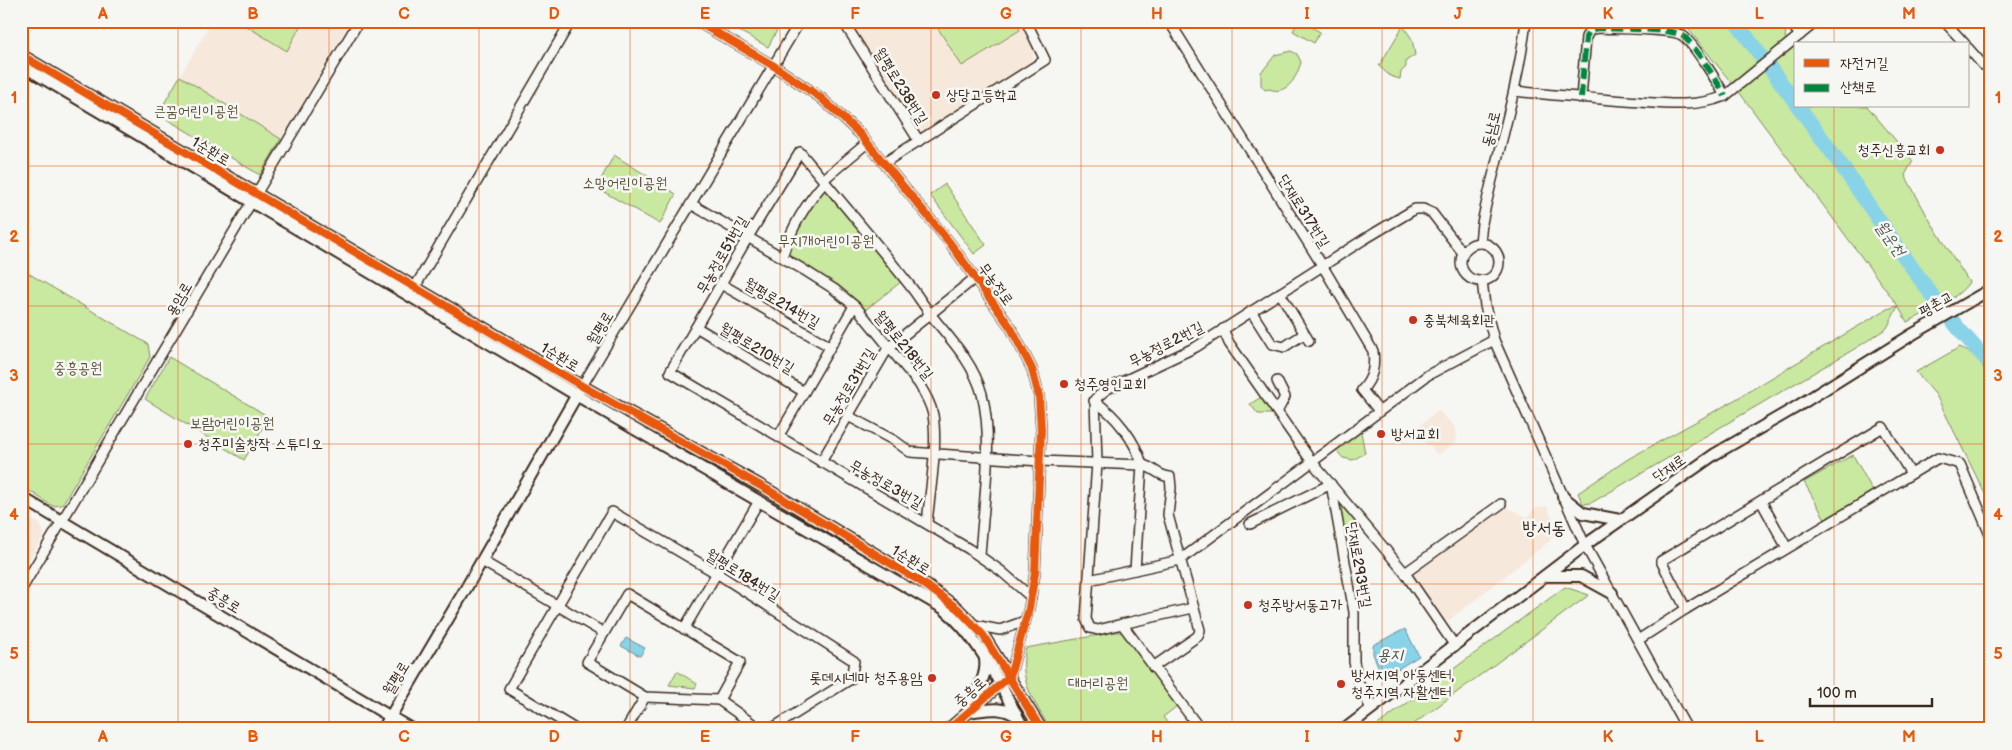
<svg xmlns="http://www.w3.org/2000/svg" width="2012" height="750" font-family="'Balsamiq Sans','Poor Story',sans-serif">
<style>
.built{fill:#f7e8dc}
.green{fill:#c9e8a0;stroke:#82895f}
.water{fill:#89d3e9;stroke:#6a8f98}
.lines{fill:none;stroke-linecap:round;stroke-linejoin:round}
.river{stroke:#89d3e9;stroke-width:15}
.minor-casing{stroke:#3b2a1e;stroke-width:12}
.tertiary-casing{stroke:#3b2a1e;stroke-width:14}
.minor{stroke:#f6f6f2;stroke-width:9}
.tertiary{stroke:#f6f6f2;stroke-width:10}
.quiet{stroke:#00873e;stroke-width:6;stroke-dasharray:12 6;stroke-linecap:butt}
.cycleway-casing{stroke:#f6f6f2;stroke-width:11}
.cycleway{stroke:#e8590c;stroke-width:8}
.grid{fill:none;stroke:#e8590c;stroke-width:1;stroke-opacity:0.55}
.poi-dot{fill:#c8321e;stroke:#f6f6f2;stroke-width:2}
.labels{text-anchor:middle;stroke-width:5;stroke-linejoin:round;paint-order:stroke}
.street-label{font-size:15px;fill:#3b2a1e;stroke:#f6f6f2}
.poi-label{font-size:15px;fill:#3b2a1e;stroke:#f6f6f2;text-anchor:start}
.park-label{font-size:15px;fill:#575038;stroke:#f6f6f2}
.water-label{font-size:16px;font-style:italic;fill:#4e5451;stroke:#f6f6f2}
.quarter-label{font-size:18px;fill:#3b2a1e;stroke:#f6f6f2}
.neatline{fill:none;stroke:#e8590c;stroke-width:2}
.grid-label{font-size:16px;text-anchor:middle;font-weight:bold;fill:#e8590c}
</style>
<rect width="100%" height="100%" fill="#f6f6f2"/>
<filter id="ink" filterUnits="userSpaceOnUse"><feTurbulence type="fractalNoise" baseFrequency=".02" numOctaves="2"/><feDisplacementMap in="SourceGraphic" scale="10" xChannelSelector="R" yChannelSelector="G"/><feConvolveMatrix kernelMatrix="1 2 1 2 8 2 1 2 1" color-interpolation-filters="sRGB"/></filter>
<g filter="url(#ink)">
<g class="built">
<polygon points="212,21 351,21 281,139 180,76"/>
<polygon points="1019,21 1034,51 1033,62 923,130 914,129 849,22"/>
<polygon points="1438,410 1454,426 1457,439 1455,443 1437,455 1432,447 1411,433"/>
<polygon points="1547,506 1556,529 1550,541 1448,621 1440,619 1413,580 1414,572 1505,507 1527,517 1536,508"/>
<polygon points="21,513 40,524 44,535 21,573"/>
</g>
<g class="green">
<polygon points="238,21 303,21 287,51"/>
<polygon points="735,21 782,21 768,47 732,27"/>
<polygon points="933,21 1015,21 1020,30 962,66"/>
<polygon points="1298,21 1302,21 1320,32 1314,43 1293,31"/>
<path d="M1622,21H1784L1787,25L1785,37L1796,51V106H1867L1913,161L1905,175L1929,219L1969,282C1960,298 1924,314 1907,322L1898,306L1887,328L1856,348L1591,503L1583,504L1578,493L1628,459L1726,405L1887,309L1898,306L1742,96L1685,25Z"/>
<polygon points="1403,26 1412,39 1415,55 1406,61 1406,67 1401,72 1400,79 1390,76 1379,66"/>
<path d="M1291,51L1297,54L1301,62C1297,77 1287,96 1269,89L1265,90L1261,85V72L1265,68L1275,55Z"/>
<polygon points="180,76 281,139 260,175 158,114"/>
<polygon points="614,155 676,194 660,224 602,191 600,181"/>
<polygon points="945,184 986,245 974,254 930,195"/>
<polygon points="824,188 902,281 864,311 824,278 788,253 794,234"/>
<polygon points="21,269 148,344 150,357 62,505 52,506 21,485"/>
<polygon points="1960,347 1976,356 1991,379 1991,506 1936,395 1916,372"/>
<polygon points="169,357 269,417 244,460 145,399"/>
<polygon points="1263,396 1275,411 1271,414 1258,414 1250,404"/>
<polygon points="1361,432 1365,453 1353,460 1343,458 1336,450"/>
<polygon points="1853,455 1873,491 1825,519 1804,482"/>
<polygon points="1334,492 1360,525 1342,529"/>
<polygon points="1565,587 1589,595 1407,729 1372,729"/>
<path d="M1116,632H1121L1177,706L1163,717L1172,729H1050C1035,703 1017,679 1026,648Z"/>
<polygon points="677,671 697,684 695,688 669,685"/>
</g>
<g class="water">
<polygon points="1405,629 1419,656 1383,678 1373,654 1373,645"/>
<polygon points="626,638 645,648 640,656 621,646"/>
</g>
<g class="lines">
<g class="river">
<polyline points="1735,21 1796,103"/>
<path d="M1798,106C1821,137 1844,168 1865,200C1904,256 1942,315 1991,364"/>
</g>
<defs>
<g id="minor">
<polyline points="696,21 774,66 821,98 860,134 950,243 1011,328 1032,369 1039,396 1041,429 1035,573 1029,608 1010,676"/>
<polyline points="843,21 919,141"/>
<path d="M1169,21L1322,265L1373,351C1375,366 1373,378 1362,390L1379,411"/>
<polyline points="1789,21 1800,35"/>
<polyline points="1944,21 1965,44"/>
<polyline points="1968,48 1983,65"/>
<path d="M1514,91C1552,95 1589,98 1626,101C1659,103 1693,109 1725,96L1817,21"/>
<path d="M1581,98L1586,37L1590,30L1598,28C1613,29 1674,28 1683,36C1694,44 1718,83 1725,96"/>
<polyline points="884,163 1045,60 1026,21"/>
<polyline points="823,180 867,143"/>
<path d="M691,204L804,270L834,289L857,308L919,384C925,394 931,404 933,415C938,447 930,491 927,523"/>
<path d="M1480,243L1482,223C1496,156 1518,90 1526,21"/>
<circle cx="1480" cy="262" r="19"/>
<path d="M782,257C791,229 805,204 825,182"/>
<polyline points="1482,280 1485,306 1494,340 1585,545 1687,729"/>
<polyline points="721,284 829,346"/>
<polyline points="415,287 571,21"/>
<polyline points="1280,293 1309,341"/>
<polyline points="1251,311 1272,344 1284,347 1304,334"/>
<polyline points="696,327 804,392"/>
<polyline points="1277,381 1285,397 1278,410"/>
<polyline points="582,386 800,21"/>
<path d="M1094,401C1115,414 1136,441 1142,465L1135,570"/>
<path d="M848,416L895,441L910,452L1040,461L1142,465C1154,467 1157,476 1170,477L1171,488L1168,515L1200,630L1198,636L1153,667"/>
<polyline points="778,437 854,306"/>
<polyline points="821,462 888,348 975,278"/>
<polyline points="1761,501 1787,548"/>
<polyline points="1250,524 1331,484 1354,612 1354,662 1359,684 1371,709"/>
<path d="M980,556C983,507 994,441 982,394C973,362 951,340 931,315C924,306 918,296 911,287C875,241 837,197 800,152L748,237L670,372L969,549L1001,571L1031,597"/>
<polyline points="482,561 604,633"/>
<polyline points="1405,573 1501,504"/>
<polyline points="1089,580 1180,560 1312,462 1229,343 1223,329"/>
<polyline points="21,590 359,21"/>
<polygon points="627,594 740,662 719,700 645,697 587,662"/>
<polyline points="1686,609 1661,561 1883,427 1911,474"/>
<polyline points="1122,624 1193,608"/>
<polyline points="974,625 1000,630 1025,621"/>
<polyline points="684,629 759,501"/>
<polyline points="1638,640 1686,609 1938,458 1960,464 1991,537"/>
<polyline points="1455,646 1405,573 1312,462 1428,375 1494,340"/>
<polyline points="719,700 760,729"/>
<polyline points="575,729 509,689 612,512 718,574 854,661 851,679 771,729"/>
<polyline points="626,729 645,697"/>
<polyline points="1200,729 1122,624 1098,630 1090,628 1086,619 1097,463 1095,399 1107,389 1196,347 1363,240 1415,209 1423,209 1432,213 1463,253"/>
</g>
<g id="tertiary">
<polyline points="21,55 582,386 768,490 920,581 958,609 983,635 1041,729"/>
<path d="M21,65L588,402L943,608C982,640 1000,686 1024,729"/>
<polyline points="21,497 411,729"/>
<polyline points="1563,497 1583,513 1620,520"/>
<polyline points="1545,576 1581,576 1612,593"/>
<path d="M985,659C988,680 973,693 968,712C987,710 999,705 1017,716"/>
<polyline points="383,729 465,590 579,391"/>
<polyline points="949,729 1005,680"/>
<polyline points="1345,729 1585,545 1715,454 1793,409 1913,334 1991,289"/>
</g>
</defs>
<use href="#minor" class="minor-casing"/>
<use href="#tertiary" class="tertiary-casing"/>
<use href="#minor" class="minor"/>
<use href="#tertiary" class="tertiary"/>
<path class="quiet" d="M1581,98L1586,37L1590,30L1598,28C1613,29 1674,28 1683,36C1694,44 1718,83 1725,96"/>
<defs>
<g id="cycleway">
<polyline points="696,21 774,66 821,98 860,134 950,243 1011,328 1032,369 1039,396 1041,429 1035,573 1029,608 1010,676 949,729"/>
<polyline points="21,55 582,386 768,490 920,581 958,609 983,635 1041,729"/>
</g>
</defs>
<use href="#cycleway" class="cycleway-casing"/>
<use href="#cycleway" class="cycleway"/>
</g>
</g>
<path class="grid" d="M178,21V729M329,21V729M479,21V729M630,21V729M780,21V729M931,21V729M1081,21V729M1232,21V729M1382,21V729M1533,21V729M1683,21V729M1834,21V44M1834,106V729M21,166H1991M21,306H1991M21,444H1991M21,584H1991"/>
<g class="poi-dot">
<circle cx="936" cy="95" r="5"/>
<circle cx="1940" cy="150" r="5"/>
<circle cx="1413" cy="320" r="5"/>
<circle cx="1064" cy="384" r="5"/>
<circle cx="1381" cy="434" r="5"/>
<circle cx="188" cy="444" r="5"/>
<circle cx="1248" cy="605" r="5"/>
<circle cx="932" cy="678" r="5"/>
<circle cx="1341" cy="684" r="5"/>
</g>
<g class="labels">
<g class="street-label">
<text transform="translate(901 86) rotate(58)" y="5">월평로238번길</text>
<text transform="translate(1491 129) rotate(-76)" y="5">동남로</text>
<text transform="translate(211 151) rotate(31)" y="5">1순환로</text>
<text transform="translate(1304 211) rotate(58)" y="5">단재로317번길</text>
<text transform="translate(722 255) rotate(-60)" y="5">무농정로51번길</text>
<text transform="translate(996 284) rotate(54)" y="5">무농정로</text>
<text transform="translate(179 299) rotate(-60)" y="5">용암로</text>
<text transform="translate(782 303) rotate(30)" y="5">월평로214번길</text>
<text transform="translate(1936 304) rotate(-30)" y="5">평촌교</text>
<text transform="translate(600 328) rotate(-59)" y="5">월평로</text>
<text transform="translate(1166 344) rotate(-27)" y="5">무농정로2번길</text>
<text transform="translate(904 345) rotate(51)" y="5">월평로218번길</text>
<text transform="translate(757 348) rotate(31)" y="5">월평로210번길</text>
<text transform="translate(560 357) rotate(31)" y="5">1순환로</text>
<text transform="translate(849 387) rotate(-59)" y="5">무농정로31번길</text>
<text transform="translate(1669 468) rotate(-35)" y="5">단재로</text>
<text transform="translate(886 484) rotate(30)" y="5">무농정로3번길</text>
<text transform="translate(911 560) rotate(32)" y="5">1순환로</text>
<text transform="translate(1359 565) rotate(80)" y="5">단재로293번길</text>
<text transform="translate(743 575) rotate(32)" y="5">월평로184번길</text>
<text transform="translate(224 600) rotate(31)" y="5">중흥로</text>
<text transform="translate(396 678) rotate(-59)" y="5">월평로</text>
<text transform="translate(970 692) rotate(-41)" y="5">중흥로</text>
</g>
<g class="poi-label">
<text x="946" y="100">상당고등학교</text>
<text x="1930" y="155" text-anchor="end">청주신흥교회</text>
<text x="1423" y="325">충북체육회관</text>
<text x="1074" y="389">청주영인교회</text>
<text x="1391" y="439">방서교회</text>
<text x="198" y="449">청주미술창작 스튜디오</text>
<text x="1258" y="610">청주방서동고가</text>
<text x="1351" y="680">방서지역 아동센터,<tspan x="1351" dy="17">청주지역 자활센터</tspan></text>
<text x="922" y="683" text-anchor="end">롯데시네마 청주용암</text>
</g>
<g class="park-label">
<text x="196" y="116">큰꿈어린이공원</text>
<text x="625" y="188">소망어린이공원</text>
<text x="826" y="246">무지개어린이공원</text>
<text x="78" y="373">중흥공원</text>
<text x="232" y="428">보람어린이공원</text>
<text x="1098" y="688">대머리공원</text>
</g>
<g class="water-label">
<text transform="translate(1891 238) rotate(55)" y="6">월운천</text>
<text x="1390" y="660">용지</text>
</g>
<g class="quarter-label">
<text x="1544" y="534">방서동</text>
</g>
</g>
<rect width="2012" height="750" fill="none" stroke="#f6f6f2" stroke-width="55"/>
<rect x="1794" y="42" width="175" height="65" fill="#f6f6f2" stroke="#aba49d"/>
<rect x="1804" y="59" width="25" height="8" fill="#e8590c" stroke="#aba49d"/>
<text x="1840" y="68" font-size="15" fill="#3b2a1e">자전거길</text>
<rect x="1804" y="84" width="25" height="8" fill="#00873e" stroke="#aba49d"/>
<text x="1840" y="92" font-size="15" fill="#3b2a1e">산책로</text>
<path d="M1810 698v8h122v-8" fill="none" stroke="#3b2a1e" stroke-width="2.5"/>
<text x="1817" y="698" font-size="15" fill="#3b2a1e" stroke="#f6f6f2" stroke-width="4" paint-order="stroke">100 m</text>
<rect x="28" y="28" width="1956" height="694" class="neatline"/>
<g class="grid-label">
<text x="103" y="19">A</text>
<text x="253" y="19">B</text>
<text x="404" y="19">C</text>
<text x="554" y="19">D</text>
<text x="705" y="19">E</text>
<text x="855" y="19">F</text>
<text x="1006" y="19">G</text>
<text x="1157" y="19">H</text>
<text x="1307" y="19">I</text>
<text x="1458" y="19">J</text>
<text x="1608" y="19">K</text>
<text x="1759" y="19">L</text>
<text x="1909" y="19">M</text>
<text x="14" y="103">1</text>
<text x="1998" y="103">1</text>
<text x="14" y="242">2</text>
<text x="1998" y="242">2</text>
<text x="14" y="381">3</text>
<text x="1998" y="381">3</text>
<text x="14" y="520">4</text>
<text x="1998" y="520">4</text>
<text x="14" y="659">5</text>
<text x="1998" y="659">5</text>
<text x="103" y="742">A</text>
<text x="253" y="742">B</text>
<text x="404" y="742">C</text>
<text x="554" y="742">D</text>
<text x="705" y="742">E</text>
<text x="855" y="742">F</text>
<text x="1006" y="742">G</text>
<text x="1157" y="742">H</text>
<text x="1307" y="742">I</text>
<text x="1458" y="742">J</text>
<text x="1608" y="742">K</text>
<text x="1759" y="742">L</text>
<text x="1909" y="742">M</text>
</g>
</svg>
